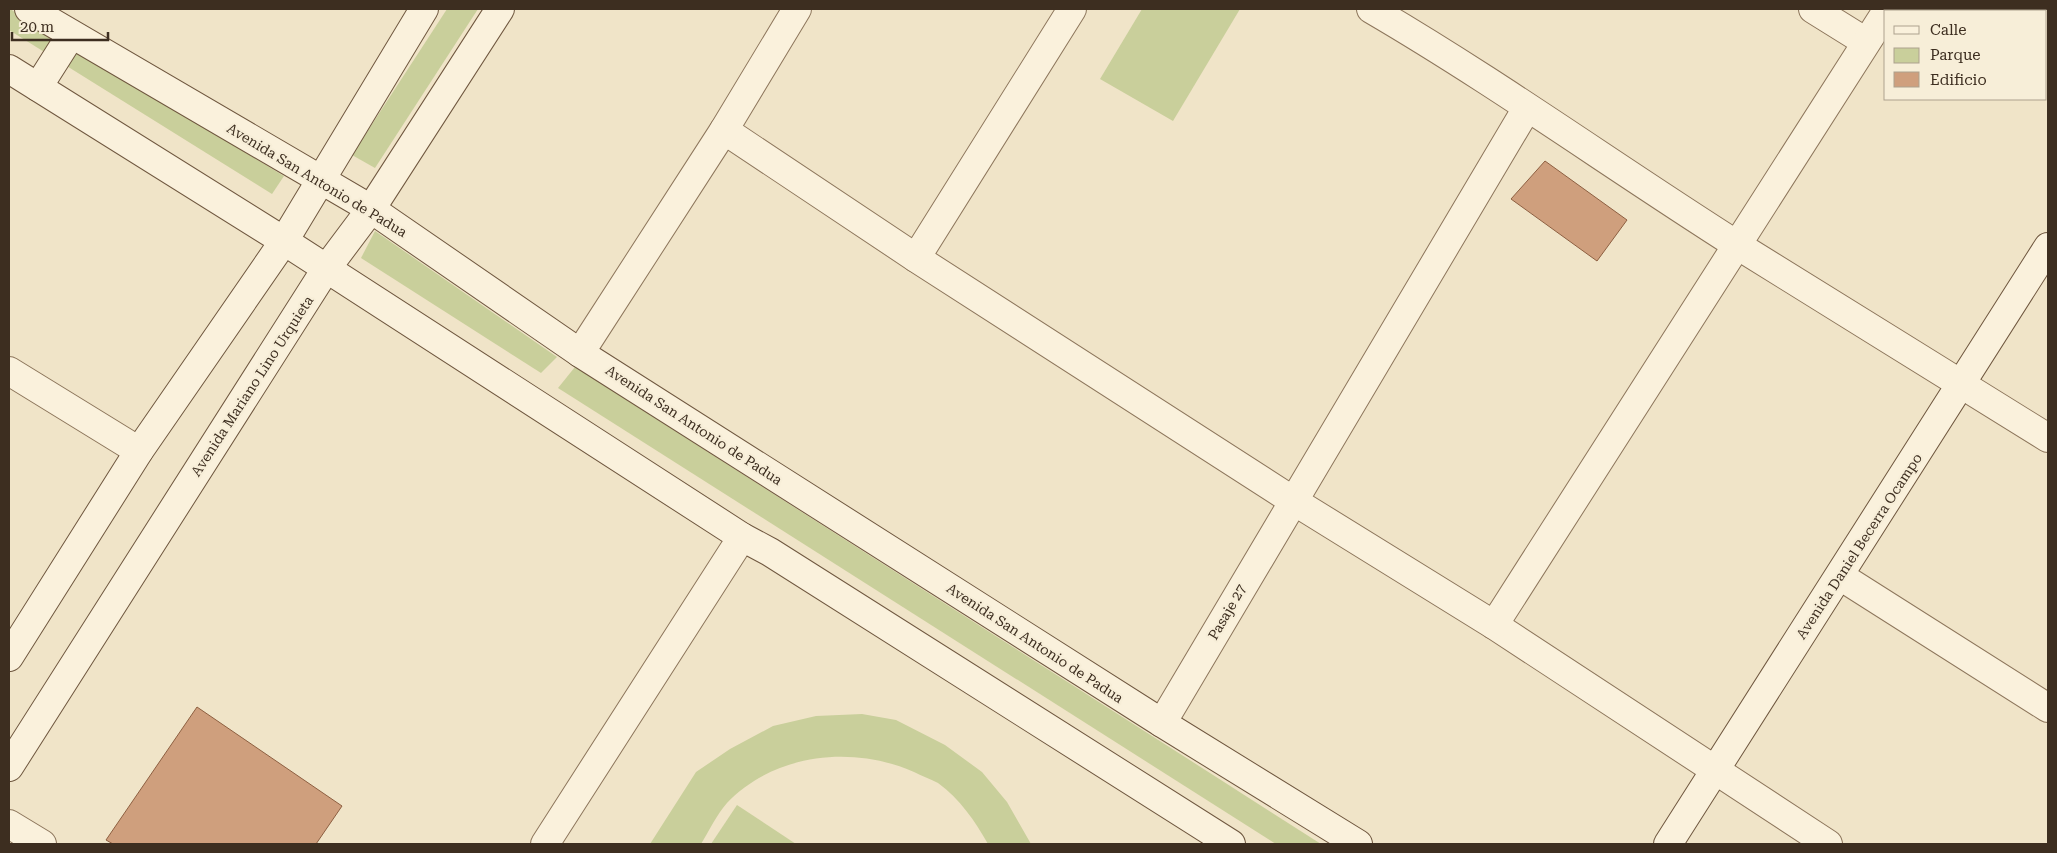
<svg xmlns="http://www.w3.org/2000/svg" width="2057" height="853" font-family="'Roboto Serif',serif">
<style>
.green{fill:#c9cf9b}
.building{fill:#cf9f7d;stroke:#8d5f41}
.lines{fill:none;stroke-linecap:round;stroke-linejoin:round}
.street-casing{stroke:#8d765c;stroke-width:30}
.secondary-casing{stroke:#6f573f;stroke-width:30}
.street{stroke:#faf1dc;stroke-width:28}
.secondary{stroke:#faf1dc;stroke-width:28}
.labels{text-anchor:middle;stroke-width:4.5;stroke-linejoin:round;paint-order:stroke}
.street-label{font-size:14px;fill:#3d2e20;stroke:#f7eed8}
</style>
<rect width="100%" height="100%" fill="#f0e4c8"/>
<g class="green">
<polygon points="9,9 10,9 284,176 272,194 9,30"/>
<polygon points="447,9 478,9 375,168 352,155"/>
<polygon points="1142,9 1240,9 1173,121 1100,79"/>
<polygon points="375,231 557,357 541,373 361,258"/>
<polygon points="575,367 1321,844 1276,844 558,388"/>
<path d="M862,714L896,720L945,745L982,772L1007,802L1031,844H988C975,821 960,799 938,783C931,779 921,776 914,772C853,745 775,753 727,803C717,814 709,831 701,844H650L696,772L730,749L773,726L816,716Z"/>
<polygon points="737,805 796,844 711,844"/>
</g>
<g class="building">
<polygon points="1545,161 1627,220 1597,261 1511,199"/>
<polygon points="197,707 342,806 316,844 113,844 106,840"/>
</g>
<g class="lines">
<defs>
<g id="street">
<path d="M1371,9C1496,82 1614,167 1737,245C1840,310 1945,373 2048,438"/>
<polyline points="1813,9 1866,42"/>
<polyline points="724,130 916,258 1292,500 1494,625 1828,844"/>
<polyline points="916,258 1072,9"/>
<polyline points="580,353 724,130 797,9"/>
<polyline points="9,371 139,451"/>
<polyline points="1840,576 2048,708"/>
<polyline points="1494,625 1886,12"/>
<polyline points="1162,723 1527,108"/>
<polyline points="9,824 42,844"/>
<polyline points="545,844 742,537"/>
</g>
<g id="secondary">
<polyline points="29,9 371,209 580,353 1162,723 1358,844"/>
<polyline points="9,69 284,241 742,537 770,552 1231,844"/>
<polyline points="38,87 71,35"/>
<polyline points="9,657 139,451 284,241 424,9"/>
<polyline points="9,767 326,269 371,209 500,9"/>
<polyline points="1668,844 2048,247"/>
</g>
</defs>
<use href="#street" class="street-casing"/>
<use href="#secondary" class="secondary-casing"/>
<use href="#street" class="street"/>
<use href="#secondary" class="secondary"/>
</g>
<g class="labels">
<g class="street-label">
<text transform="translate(317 180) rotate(31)" y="5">Avenida San Antonio de Padua</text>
<text transform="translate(252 386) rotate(-57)" y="5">Avenida Mariano Lino Urquieta</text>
<text transform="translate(694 425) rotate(33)" y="5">Avenida San Antonio de Padua</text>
<text transform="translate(1859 546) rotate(-57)" y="5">Avenida Daniel Becerra Ocampo</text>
<text transform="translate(1227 612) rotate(-60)" y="5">Pasaje 27</text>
<text transform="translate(1035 643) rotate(33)" y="5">Avenida San Antonio de Padua</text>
</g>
</g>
<rect width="2057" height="853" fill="none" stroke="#3d2e20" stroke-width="20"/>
<rect x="1884" y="10" width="162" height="90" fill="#f7eed8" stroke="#ada18e"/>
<rect x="1894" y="26" width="25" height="8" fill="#faf1dc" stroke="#ada18e"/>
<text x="1930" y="35" font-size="15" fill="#3d2e20">Calle</text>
<rect x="1894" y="48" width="25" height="15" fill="#c9cf9b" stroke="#ada18e"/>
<text x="1930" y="60" font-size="15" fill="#3d2e20">Parque</text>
<rect x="1894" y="72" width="25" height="15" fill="#cf9f7d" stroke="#ada18e"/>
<text x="1930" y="85" font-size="15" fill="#3d2e20">Edificio</text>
<path d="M12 32v8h96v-8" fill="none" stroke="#3d2e20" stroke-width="2.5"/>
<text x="20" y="32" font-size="15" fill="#3d2e20" stroke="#f7eed8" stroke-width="4" paint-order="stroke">20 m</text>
</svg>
